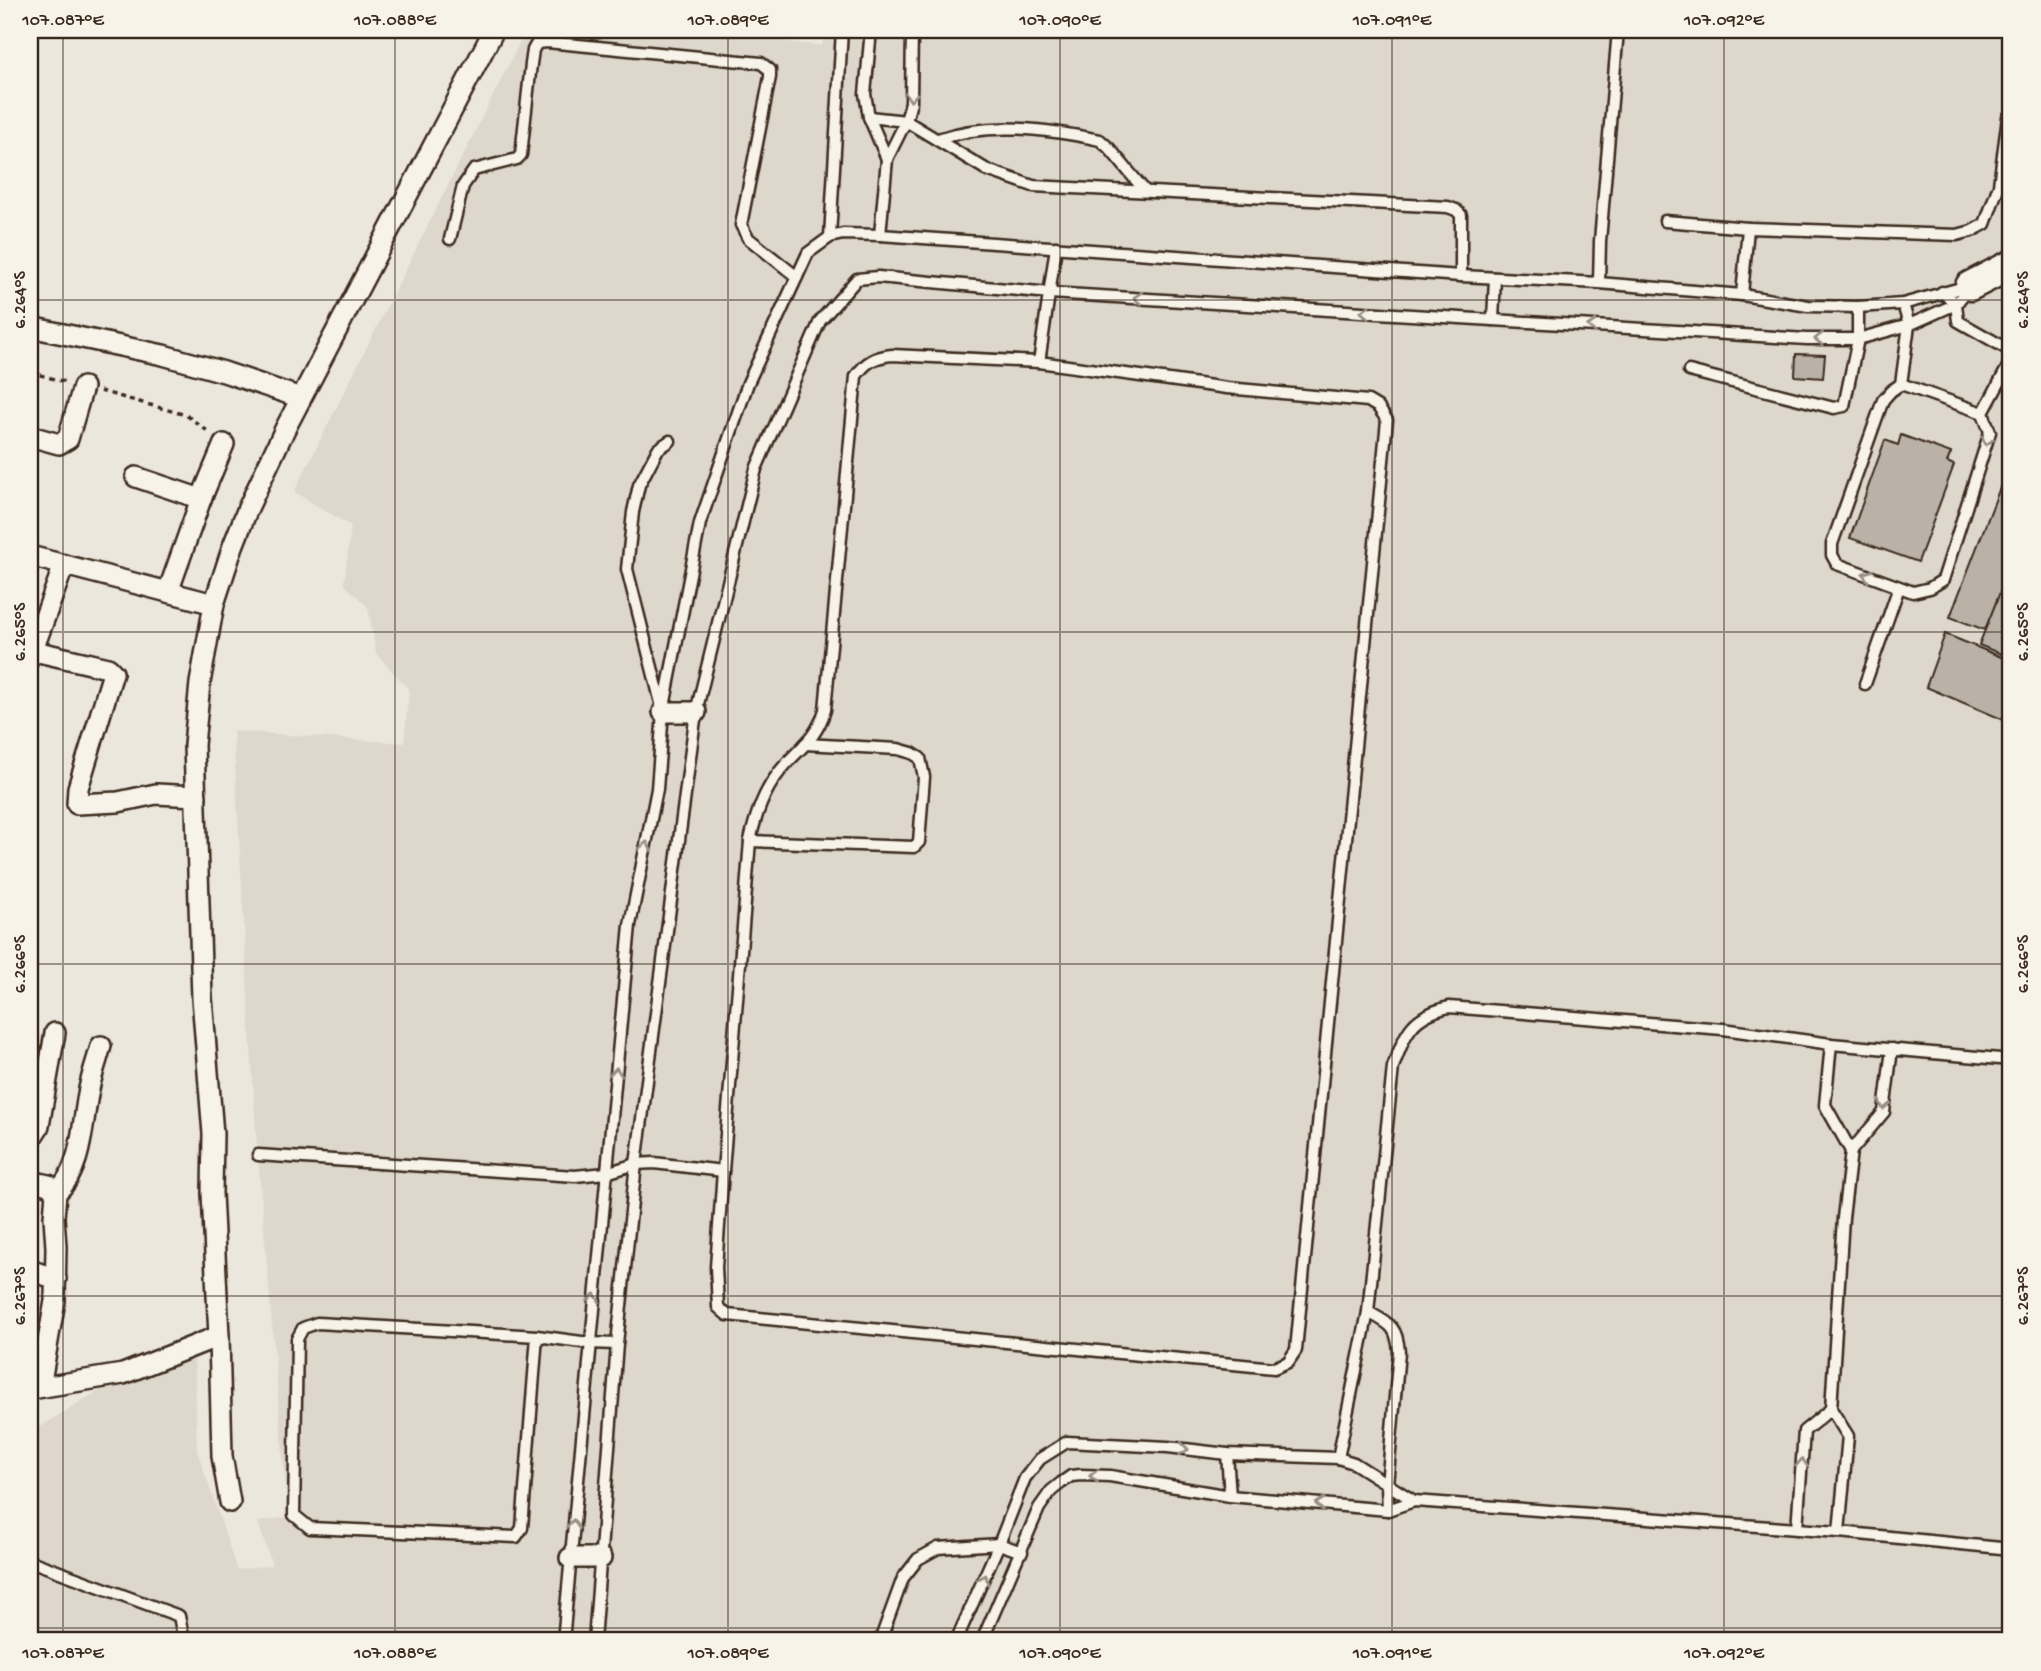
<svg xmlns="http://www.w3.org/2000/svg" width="2041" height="1671" font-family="'Gochi Hand',sans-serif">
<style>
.built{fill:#ddd7cc}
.building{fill:#bab2a7;stroke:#3b2a1e;stroke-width:2}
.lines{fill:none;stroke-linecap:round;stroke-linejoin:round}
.lane-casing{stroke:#3b2a1e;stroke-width:15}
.street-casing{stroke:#3b2a1e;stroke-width:24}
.secondary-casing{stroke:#3b2a1e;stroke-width:33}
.path{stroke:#3b2a1e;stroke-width:3.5;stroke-dasharray:5 5;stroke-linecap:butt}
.lane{stroke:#f7f3e8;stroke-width:10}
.street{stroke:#f7f3e8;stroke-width:19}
.secondary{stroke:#f7f3e8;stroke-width:28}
.oneway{stroke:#998e83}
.ticks{fill:none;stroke:#3b2a1e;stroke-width:2;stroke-opacity:0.45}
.neatline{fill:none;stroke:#3b2a1e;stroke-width:2.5}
.ticks-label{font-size:18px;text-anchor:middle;fill:#3b2a1e}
</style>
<rect width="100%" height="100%" fill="#ece7dc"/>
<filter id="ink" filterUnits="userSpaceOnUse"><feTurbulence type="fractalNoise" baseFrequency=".0143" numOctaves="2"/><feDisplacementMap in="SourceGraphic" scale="14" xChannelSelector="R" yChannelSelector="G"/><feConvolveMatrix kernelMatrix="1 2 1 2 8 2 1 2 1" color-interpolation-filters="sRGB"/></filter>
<g filter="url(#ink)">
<polygon class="built" points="526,30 692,30 822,46 825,30 2011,30 2011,1641 30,1641 30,1433 140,1365 194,1347 197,1450 237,1570 272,1565 258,1522 288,1517 256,1133 233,731 404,743 409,690 376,653 368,607 344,584 351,526 294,492"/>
<g class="building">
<polygon points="1796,354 1825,355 1823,378 1795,376"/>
<polygon points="1901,435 1951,453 1947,462 1954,465 1918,562 1850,538 1885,440 1898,445"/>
<polygon points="2011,459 2011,565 1985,630 1950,617"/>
<polygon points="2011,565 2011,658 1979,645"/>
<polygon points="1945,634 2011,661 2011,723 1926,687"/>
</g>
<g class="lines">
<defs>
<g id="lane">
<polyline points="871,30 865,94 869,117 887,159"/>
<polyline points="869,117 906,121 987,170 1033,186 1448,207 1456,210 1461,215 1461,276"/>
<path d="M938,139C989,121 1047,129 1100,140L1110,149L1145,191"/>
<polyline points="1665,221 1748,228"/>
<polyline points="880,235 887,159 906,121 911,102 912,30"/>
<polyline points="830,237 842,30"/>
<polyline points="450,239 463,186 474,170 517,159 521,155 531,64 533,50 537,43 547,42 761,63 770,70 770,77 741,225 748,238 797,277"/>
<polyline points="1599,283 1600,241 1618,30"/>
<polyline points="1942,292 1956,304 1958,321 2011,351"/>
<polyline points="1742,295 1748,228 1957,235 1972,231 1985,224 1999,185 2008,117"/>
<polyline points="1493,320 1495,278"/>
<path d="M892,355L1039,362L1227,388L1368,401L1378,407L1387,420L1296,1350L1288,1362L1274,1368L727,1315L718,1307L716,1267L723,1171L750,841C755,817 762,795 777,775C796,749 815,743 825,710L856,376C866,362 874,357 892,355Z"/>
<polyline points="1039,362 1056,247"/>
<polyline points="1689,371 1834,408 1844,406 1858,339 1858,307"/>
<polyline points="1901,384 1983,413 1990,432 1943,580 1930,588 1913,592 1837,564 1832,555 1832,544 1883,400 1891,391 1901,384 1909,325 1903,304"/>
<polyline points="1983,413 2011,361"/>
<polyline points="1865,684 1899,587"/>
<polyline points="662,707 627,569 633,512 639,485 658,449 670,441"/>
<polyline points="750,841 914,847 919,842 924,777 920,758 912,753 898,749 805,744"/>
<polyline points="1831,1044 1825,1105 1851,1151"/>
<polyline points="258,1155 575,1176 606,1173 636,1164 654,1163 723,1171"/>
<path d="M1368,1312C1390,1324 1397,1326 1399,1352L1387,1485L1388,1510"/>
<polyline points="537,1336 522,1528 516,1537 310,1528 294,1515 297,1339 303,1328 317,1323 537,1336 589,1343 617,1344"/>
<polyline points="1227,1454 1230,1496"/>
<path d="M1338,1458L1368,1312L1393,1067C1406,1032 1411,1016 1449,1007L1723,1029L1831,1044L2011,1060"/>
<polyline points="1797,1529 1804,1431 1831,1409"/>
<polyline points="1839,1532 1848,1436 1831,1409 1843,1218 1851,1151 1884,1112 1892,1049"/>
<polyline points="30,1561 179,1616 184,1641"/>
<polyline points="563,1641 630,925 657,789 663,712 700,523 748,383 808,253 830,237 843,234 880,235 1461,276 1599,283 1742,295 1808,306 1858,307 1903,304 1968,286"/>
<polyline points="594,1641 617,1344 636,1164 696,712 756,469 820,321 857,279 878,277 1050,293 1807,339 1858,339 1909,325 1956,304 1970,286"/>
<polyline points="880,1641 903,1578 918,1559 938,1548 999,1544 1022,1552"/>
<polyline points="956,1641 999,1544 1025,1478 1040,1459 1067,1442 1168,1447 1227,1454 1338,1458 1354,1463 1414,1501"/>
<polyline points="982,1641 1039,1508 1051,1491 1061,1483 1071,1476 1081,1475 1110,1476 1230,1496 1388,1510 1414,1501 1839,1532 2011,1549"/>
</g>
<g id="street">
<polyline points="30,327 163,355 224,372 301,398"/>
<polyline points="30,436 59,444 68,439 83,387"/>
<polyline points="136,477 201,499"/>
<polyline points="30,556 214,604"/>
<polyline points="168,592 201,499 224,444"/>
<polyline points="30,650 108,668 113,673 78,788 77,804 118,802 156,794 196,796"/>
<polyline points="30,658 64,565"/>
<polyline points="663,712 696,712"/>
<polyline points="30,1140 39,1126 55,1033"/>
<polyline points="30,1181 49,1185 56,1193 54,1217 56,1247 55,1301 40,1387"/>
<path d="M56,1193C83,1169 82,1122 89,1089C92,1074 97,1060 101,1046"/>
<polyline points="30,1270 56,1279"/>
<polyline points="31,1389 123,1374 219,1336"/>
<polyline points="230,1502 222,1456 219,1336 212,1193 213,1134 202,998 194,745 200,683 214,604 233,546 248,508 285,429 494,30"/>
<polyline points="570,1558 601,1558"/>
</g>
<polyline id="secondary" points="1970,286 2011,265"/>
</defs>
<use href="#lane" class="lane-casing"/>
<use href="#street" class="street-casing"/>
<use href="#secondary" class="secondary-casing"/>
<g class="path">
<polyline points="30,372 65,382"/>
<polyline points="100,391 186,415 209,432"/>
</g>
<use href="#lane" class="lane"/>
<use href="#street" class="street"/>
<use href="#secondary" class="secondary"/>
</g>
<defs><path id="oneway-chevron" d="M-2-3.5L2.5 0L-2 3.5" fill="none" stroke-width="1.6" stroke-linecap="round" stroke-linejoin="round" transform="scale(1.75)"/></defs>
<g class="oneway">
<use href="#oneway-chevron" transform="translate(911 97) rotate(95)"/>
<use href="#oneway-chevron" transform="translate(1138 298) rotate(-176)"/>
<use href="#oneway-chevron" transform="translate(1365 312) rotate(-176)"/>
<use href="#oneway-chevron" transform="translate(1592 326) rotate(-177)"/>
<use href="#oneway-chevron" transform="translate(1819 339) rotate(-180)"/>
<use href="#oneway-chevron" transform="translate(1987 441) rotate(105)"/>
<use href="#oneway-chevron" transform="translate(1867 575) rotate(-159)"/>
<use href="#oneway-chevron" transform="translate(646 846) rotate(-79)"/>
<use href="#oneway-chevron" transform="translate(616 1072) rotate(-84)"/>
<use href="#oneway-chevron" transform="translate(1884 1105) rotate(104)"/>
<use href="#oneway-chevron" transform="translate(594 1298) rotate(-84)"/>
<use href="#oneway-chevron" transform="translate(1184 1449) rotate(7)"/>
<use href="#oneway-chevron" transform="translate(1802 1463) rotate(-86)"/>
<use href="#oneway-chevron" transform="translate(1094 1476) rotate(-179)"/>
<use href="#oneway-chevron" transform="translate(1320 1504) rotate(-175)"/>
<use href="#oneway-chevron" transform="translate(573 1524) rotate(-85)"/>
<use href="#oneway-chevron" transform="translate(984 1579) rotate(-66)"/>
</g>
</g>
<path class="ticks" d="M63,30V1641M395,30V1641M728,30V1641M1060,30V1641M1392,30V1641M1724,30V1641M30,300H2011M30,632H2011M30,964H2011M30,1296H2011M30,1628H2011"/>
<rect width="2041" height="1671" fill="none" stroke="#f7f3e8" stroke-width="77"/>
<rect x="38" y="38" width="1964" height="1594" class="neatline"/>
<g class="ticks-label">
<text x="63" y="25">107.087°E</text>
<text x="395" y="25">107.088°E</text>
<text x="728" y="25">107.089°E</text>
<text x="1060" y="25">107.090°E</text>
<text x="1392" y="25">107.091°E</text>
<text x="1724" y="25">107.092°E</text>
<text transform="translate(19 300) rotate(-90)" y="6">6.264°S</text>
<text transform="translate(2022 300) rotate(-90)" y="6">6.264°S</text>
<text transform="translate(19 632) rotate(-90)" y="6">6.265°S</text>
<text transform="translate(2022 632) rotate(-90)" y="6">6.265°S</text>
<text transform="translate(19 964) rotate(-90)" y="6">6.266°S</text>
<text transform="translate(2022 964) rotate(-90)" y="6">6.266°S</text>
<text transform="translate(19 1296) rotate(-90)" y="6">6.267°S</text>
<text transform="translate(2022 1296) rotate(-90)" y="6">6.267°S</text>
<text x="63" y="1658">107.087°E</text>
<text x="395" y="1658">107.088°E</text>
<text x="728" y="1658">107.089°E</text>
<text x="1060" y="1658">107.090°E</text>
<text x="1392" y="1658">107.091°E</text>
<text x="1724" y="1658">107.092°E</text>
</g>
</svg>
